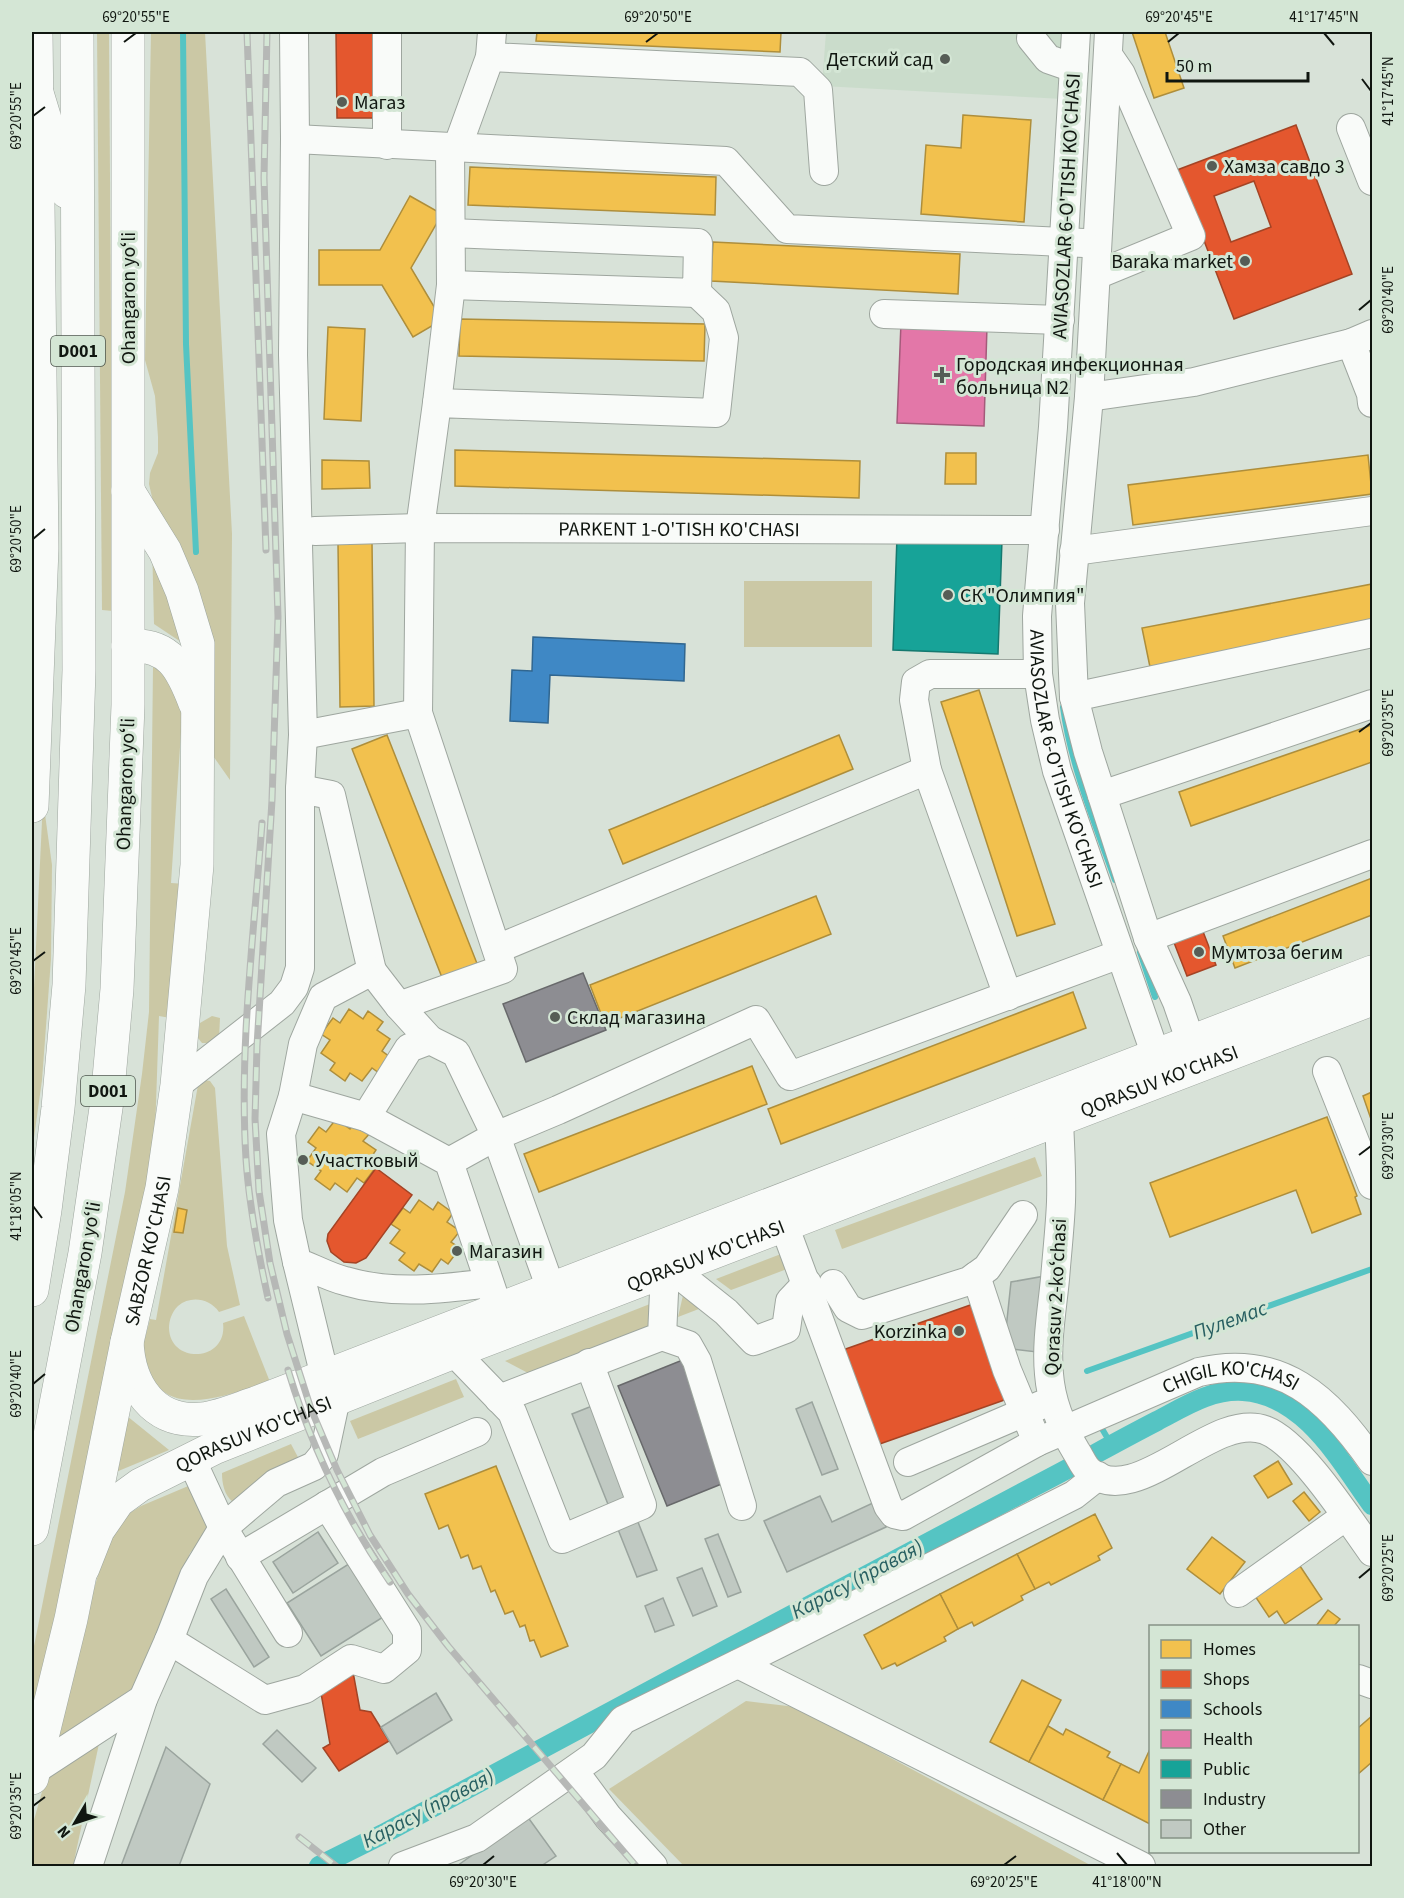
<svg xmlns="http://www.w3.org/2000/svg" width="1404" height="1898" font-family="'Source Sans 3',sans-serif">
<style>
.built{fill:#cadccb}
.green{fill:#cbc8a5}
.homes{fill:#f2c14e;stroke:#ae8e3b;stroke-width:1.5}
.shops{fill:#e4572e;stroke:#a44425;stroke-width:1.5;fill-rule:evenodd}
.schools{fill:#3f88c5;stroke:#31668f;stroke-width:1.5}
.health{fill:#e377a8;stroke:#a45a7a;stroke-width:1.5}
.public{fill:#17a398;stroke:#15796f;stroke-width:1.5}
.industry{fill:#8d8d92;stroke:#68696b;stroke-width:1.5}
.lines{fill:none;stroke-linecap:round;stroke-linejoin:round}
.stream{stroke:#55c4c3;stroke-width:6}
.canal{stroke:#55c4c3;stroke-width:20}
.building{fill:#c0c9c2;stroke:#9aa49e;stroke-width:1.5}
.minor-casing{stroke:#9ea69f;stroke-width:30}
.major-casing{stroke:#9ea69f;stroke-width:34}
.highway-casing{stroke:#9ea69f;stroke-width:34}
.minor{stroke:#f9fbf9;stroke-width:28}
.major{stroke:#f9fbf9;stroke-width:33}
.highway{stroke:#f9fbf9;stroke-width:33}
.rail-casing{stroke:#b6b8b6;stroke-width:7}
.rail{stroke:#d4e6d5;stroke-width:4.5;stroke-dasharray:14;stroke-linecap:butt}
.ticks{fill:none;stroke:#101610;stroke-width:2}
.poi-dot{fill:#565d56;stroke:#d4e6d5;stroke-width:2}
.labels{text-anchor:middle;stroke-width:6;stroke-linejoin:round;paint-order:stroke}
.shield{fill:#d4e6d5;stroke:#4b544b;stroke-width:1.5}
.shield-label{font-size:18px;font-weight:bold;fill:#101610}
.poi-label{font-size:20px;fill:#101610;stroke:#d4e6d5;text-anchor:start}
.street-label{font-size:20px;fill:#101610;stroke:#d4e6d5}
.water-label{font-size:21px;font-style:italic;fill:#275f61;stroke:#d4e6d5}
.neatline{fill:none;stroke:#101610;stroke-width:2}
.ticks-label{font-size:15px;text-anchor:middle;fill:#101610}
</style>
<rect width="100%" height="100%" fill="#d8e2d8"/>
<polygon class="built" points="826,32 1067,32 1063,99 822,86"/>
<g class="green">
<polygon points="97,32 109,32 113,611 102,610"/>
<polygon points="151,32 205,32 232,534 230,780 211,753 149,484 150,473 158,453 158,437 155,396 145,360"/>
<polygon points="152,542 187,646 154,624"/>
<polygon points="872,581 872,647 744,647 744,581"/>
<polygon points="153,667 164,673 183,702 171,883 186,884 176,1019 159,1016 154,1162 32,1725 32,1656 125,1192 142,1074 149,1012"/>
<polygon points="43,800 52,865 51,959 42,1080 32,1152 32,1030"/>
<polygon points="212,1016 220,1018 219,1038 208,1043 202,1043 198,1038 200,1023"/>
<path d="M204,1080L210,1081L215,1088L227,1246L240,1305L219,1312C210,1299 191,1295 178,1306C172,1312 169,1320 169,1328C170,1365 228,1362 223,1323L244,1316L270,1382C233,1392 165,1423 149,1369C147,1363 144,1357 143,1351C143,1341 148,1329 150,1319L156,1320L198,1085Z"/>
<polygon points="1035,1157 1042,1176 842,1249 835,1230"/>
<polygon points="781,1254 787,1269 731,1290 716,1279"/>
<polygon points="684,1291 704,1307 678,1317"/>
<polygon points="655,1302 652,1325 528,1373 505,1361"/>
<polygon points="456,1379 464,1397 358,1439 350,1421"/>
<polygon points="127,1416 169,1450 116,1472"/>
<path d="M291,1444L300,1461L233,1502C224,1495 222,1483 222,1473Z"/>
<polygon points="193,1484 214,1525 190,1553 140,1683 51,1744 108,1539 125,1516 141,1506"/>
<polygon points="746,1701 796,1707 1092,1866 684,1866 609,1789"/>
<polygon points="100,1739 73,1866 32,1866 32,1827 47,1774"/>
</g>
<g class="homes">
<polygon points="537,32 781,32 780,52 536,41"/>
<polygon points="1132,32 1165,32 1184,88 1154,98"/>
<polygon points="963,115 1031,120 1024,222 921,214 926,145 961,148"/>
<polygon points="470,167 716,177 715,215 468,205"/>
<polygon points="410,196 442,214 411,268 442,320 413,337 382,285 319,285 319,250 380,250"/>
<polygon points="713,242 960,254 958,294 711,281"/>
<polygon points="460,319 705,324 704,361 459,356"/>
<polygon points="328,327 365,329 361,421 324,419"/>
<polygon points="455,450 860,461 859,498 455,486"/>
<polygon points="946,453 976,453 976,484 945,484"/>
<polygon points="1368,455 1372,494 1133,525 1128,485"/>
<polygon points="322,460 369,461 370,488 322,489"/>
<polygon points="372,542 374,706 340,707 338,543"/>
<polygon points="1372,584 1372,624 1150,667 1142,628"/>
<polygon points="979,690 1055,924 1017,936 941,702"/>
<polygon points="1372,725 1372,762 1191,826 1179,792"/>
<polygon points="387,735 478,966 443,980 352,749"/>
<polygon points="839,735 853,769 623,864 609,830"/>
<polygon points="1372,878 1372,915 1235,968 1223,936"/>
<polygon points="816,896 831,934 605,1024 590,985"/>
<polygon points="1073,992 1086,1028 781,1144 768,1109"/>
<polygon points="349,1009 363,1019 368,1011 383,1022 377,1030 390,1039 382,1051 390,1057 379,1073 372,1068 362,1081 350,1073 345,1081 330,1070 335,1063 321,1053 330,1040 321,1034 333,1018 340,1023"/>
<polygon points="752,1066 767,1104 539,1192 524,1154"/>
<polygon points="1372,1092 1372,1122 1363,1096"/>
<polygon points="1327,1117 1357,1196 1355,1197 1361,1214 1312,1233 1296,1190 1170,1237 1150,1183"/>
<polygon points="336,1119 350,1129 355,1122 370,1133 363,1141 376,1150 368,1162 376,1167 364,1183 357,1178 347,1192 335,1183 330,1190 315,1179 321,1171 307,1161 316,1148 308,1142 319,1127 326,1132"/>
<polygon points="419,1200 433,1210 438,1202 453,1213 447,1222 460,1231 451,1242 460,1248 448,1264 441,1259 432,1272 419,1264 414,1271 399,1260 405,1253 390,1243 400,1230 391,1224 403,1208 410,1213"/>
<polygon points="178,1208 187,1210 183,1233 174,1232"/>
<polygon points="1278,1461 1292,1484 1268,1498 1254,1476"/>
<polygon points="496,1466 568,1646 541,1657 534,1640 530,1641 525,1625 520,1627 513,1611 505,1614 495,1590 491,1592 481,1566 473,1569 468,1555 461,1558 448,1525 439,1529 425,1494"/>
<polygon points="1304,1492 1320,1512 1309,1521 1293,1501"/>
<polygon points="1095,1514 1112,1548 1098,1556 1100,1560 1051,1585 1049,1582 1035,1589 1017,1554"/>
<polygon points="1212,1537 1245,1562 1220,1594 1187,1569"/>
<polygon points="1017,1554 1035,1589 1021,1596 1023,1600 974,1626 972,1622 958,1629 940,1594"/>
<polygon points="1300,1566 1322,1599 1285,1624 1277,1611 1269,1617 1255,1596"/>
<polygon points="940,1594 958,1629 944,1637 946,1641 897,1666 895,1663 882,1669 864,1635"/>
<polygon points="1328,1610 1340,1619 1334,1626 1316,1626"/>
<polygon points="1022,1680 1061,1700 1029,1762 990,1742"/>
<polygon points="1372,1716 1372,1762 1358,1774 1358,1728"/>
<polygon points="1048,1726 1063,1735 1066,1729 1110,1752 1107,1757 1121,1764 1103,1800 1029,1762"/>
<polygon points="1150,1749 1150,1824 1103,1800 1121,1764 1139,1773"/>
</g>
<g class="shops">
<polygon points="336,32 373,32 373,118 337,118"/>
<path d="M1296,125L1352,274L1234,319L1177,170ZM1254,181L1271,227L1231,242L1214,196Z"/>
<polygon points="1202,929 1216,965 1187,976 1173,940"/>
<polygon points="376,1168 412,1195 366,1258 356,1263 344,1262 331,1252 327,1241 328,1234"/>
<polygon points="976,1303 1010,1398 874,1446 840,1351"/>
<polygon points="353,1672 360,1710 371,1712 389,1741 339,1771 323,1748 330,1744 321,1693"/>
</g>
<polygon class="schools" points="533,637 685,644 684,681 550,675 548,723 510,721 512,670 532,671"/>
<polygon class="health" points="901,323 987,326 984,426 897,423"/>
<polygon class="public" points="897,537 1002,540 998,654 893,650"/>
<g class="industry">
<polygon points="583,973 606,1030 526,1062 503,1004"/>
<polygon points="690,1357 724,1483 667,1506 618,1386"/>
</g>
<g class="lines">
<g class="stream">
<polyline points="183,32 186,344 196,552"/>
<path d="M1063,707C1071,767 1095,823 1115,880"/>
<polyline points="1140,952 1155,997"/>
<polyline points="1087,1371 1372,1269"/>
<polyline points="1101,1427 1111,1444"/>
</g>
<path class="canal" d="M319,1866L383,1834C600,1717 817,1601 1035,1486C1076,1465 1116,1442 1157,1421C1184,1407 1211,1389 1243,1391C1305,1395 1340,1461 1372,1505"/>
</g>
<g class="building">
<polygon points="1045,1276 1037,1352 1004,1348 1011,1282"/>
<polygon points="812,1402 838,1469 822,1475 796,1409"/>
<polygon points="592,1406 657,1570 637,1577 572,1414"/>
<polygon points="820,1496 832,1522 875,1502 886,1527 787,1572 764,1521"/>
<polygon points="318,1532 338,1563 293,1593 273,1562"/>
<polygon points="718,1534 741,1592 728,1597 705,1539"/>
<polygon points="355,1560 388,1614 321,1656 287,1603"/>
<polygon points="702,1568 717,1606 693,1616 677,1578"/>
<polygon points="226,1589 269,1657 254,1667 211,1599"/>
<polygon points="663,1598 674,1625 655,1632 645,1606"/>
<polygon points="436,1693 452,1720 397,1754 381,1727"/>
<polygon points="277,1730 316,1768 302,1782 263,1744"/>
<polygon points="166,1747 210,1784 179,1866 121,1866"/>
<polygon points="527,1816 556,1856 541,1866 457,1866"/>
</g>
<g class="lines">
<defs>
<g id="minor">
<polyline points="387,32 387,145"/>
<polyline points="1032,32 1031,38 1048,59 1074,68"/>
<path id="s1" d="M1076,32L1053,427L1037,616L1038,674L1045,720L1057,771L1163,1076"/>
<polyline points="1109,32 1089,397 1070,603 1074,697 1088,752 1148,938 1177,1002 1198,1063"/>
<polyline points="490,57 800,72 818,90 824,171"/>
<polyline points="1351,128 1372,181"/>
<polyline points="295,139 726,161 787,229 1084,243"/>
<polyline points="457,148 490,57 492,32"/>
<polyline points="1096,275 1191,236 1121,74 1108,55"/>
<polyline points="451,285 697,293 698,243 451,233"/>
<polyline points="884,314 1060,320"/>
<polyline points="1351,343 1371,394 1372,403"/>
<polyline points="1089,397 1194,382 1351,343 1372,334"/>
<polyline points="437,403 451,285 450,148"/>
<path id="s2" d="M315,531L420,528L1045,530"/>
<polyline points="1074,551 1372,511"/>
<polyline points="1074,697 1372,633"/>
<polyline points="418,713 420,528 437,403 716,413 724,338 716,311 697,293"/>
<polyline points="303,735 418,713 503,969 399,1006"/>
<polyline points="927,770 914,700 916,682 930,674 1038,674"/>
<polyline points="300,789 331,795 372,971"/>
<polyline points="1102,795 1372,704"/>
<polyline points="1148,938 1372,854"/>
<polyline points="497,949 927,770 1008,996"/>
<path d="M430,1040L399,1006L372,971L323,997L303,1044L293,1096L281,1134L288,1220L297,1262C313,1268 329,1277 345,1281C392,1295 441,1289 489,1283"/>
<polyline points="1327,1071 1372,1185"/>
<polyline points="177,1085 282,1003 294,987 300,968 300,789 303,735 293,355 295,139 294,32"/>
<polyline points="293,1096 366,1117"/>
<path d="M1059,1120C1060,1147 1062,1174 1061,1202C1060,1227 1057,1253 1055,1279C1052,1310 1046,1343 1049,1374C1051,1401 1062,1428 1076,1451C1080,1457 1083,1465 1088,1470C1134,1514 1212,1410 1265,1430C1300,1443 1349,1520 1372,1552"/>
<polyline points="449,1162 496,1136 456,1053 430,1040 409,1048 366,1117 449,1162 495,1299"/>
<path id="s3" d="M784,1225L888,1506L894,1514L903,1516L1037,1442L1199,1372C1281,1353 1328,1398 1372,1461"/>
<polyline points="297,1262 325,1377"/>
<polyline points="672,1269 726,1312 754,1341 786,1329 790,1301 807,1283"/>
<polyline points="976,1276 1007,1370 1037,1442"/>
<polyline points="833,1284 848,1308 862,1315 969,1281 987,1268 1023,1215"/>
<polyline points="551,1289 496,1136 558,1110 756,1020 790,1076 1120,954"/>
<polyline points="662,1336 688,1345 697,1361 742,1506"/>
<polyline points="454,1352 512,1412 562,1539 642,1505 589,1363"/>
<polyline points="499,1399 662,1336 665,1271"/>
<polyline points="191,1459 223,1528 288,1633"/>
<polyline points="908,1462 1041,1405"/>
<polyline points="240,1557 383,1472 477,1432"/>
<polyline points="1238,1593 1346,1516"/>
<polyline points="169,1640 265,1700 305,1689 351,1659 384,1669 407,1650 407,1631 327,1505"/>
<polyline points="738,1664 1141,1866"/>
<polyline points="1358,1679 1372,1684"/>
<polyline points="33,1771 143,1699"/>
<polyline points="574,1771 608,1817 653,1866"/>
<polyline points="88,1866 143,1699 169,1640 194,1576 223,1528 276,1483 314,1466 324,1454 336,1398"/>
<polyline points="403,1866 477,1838 594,1756 623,1720 778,1644 1074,1495 1098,1476"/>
</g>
<g id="major">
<path d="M128,646C170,643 182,669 195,703"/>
<polyline points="32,806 42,548 36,32"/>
<path d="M127,1342C129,1385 153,1424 202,1419C220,1417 238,1409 256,1403L1372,972"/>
<path id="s4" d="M83,1568L98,1530L118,1501L140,1485L214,1448L454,1352L1372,999"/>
<path id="s5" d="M32,1778L71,1619L127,1342L162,1188L177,1085L197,865L198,644L182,591L165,551L128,491"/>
</g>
<g id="highway">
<polyline points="37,93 67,192"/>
<polyline points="32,1290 45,1210 58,1108 69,985 79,670 77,32"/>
<polyline points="32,1529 85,1253 107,1101 117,989 128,705 128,32"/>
</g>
</defs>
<use href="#minor" class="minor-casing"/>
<use href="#major" class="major-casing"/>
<use href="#highway" class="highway-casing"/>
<use href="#minor" class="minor"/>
<use href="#major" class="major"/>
<use href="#highway" class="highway"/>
<defs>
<g id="rail">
<polyline points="247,32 266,550"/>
<polyline points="267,32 264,178 278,617 272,800 257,1046 255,1119 259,1191 270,1263 287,1334 311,1409 337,1470 370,1535 408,1594 448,1646 636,1866"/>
<path d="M262,823C254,934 239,1047 246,1159C249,1205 258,1252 268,1298"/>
<path d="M288,1370C311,1446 345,1517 390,1582"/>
<polyline points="299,1837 336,1866"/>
</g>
</defs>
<use href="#rail" class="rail-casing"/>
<use href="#rail" class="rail"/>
</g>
<path class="ticks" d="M1324,33L1334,45M124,42L136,33M646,42L658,33M1168,42L1179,33M1362,79L1371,91M33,116L45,107M1359,310L1371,300M33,539L45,529M1359,732L1371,723M33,961L45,952M1359,1155L1371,1146M33,1206L42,1218M33,1384L45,1374M1359,1578L1371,1568M33,1806L45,1797M1117,1853L1127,1865M483,1865L494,1856M1004,1865L1016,1856"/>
<g class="poi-dot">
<circle cx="945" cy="59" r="6"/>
<circle cx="342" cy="102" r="6"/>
<circle cx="1212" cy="166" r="6"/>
<circle cx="1245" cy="261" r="6"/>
<path d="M939 366h6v6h6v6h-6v6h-6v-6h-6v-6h6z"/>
<circle cx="948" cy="595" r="6"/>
<circle cx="1199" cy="952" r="6"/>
<circle cx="555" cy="1017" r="6"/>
<circle cx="303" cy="1160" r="6"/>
<circle cx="457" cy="1251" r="6"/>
<circle cx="959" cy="1331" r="6"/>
</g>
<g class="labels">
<g class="shield">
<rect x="51" y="336" width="54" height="30" rx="4.5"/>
<rect x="81" y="1076" width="54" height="30" rx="4.5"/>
</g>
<g class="shield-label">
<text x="78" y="357">D001</text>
<text x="108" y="1097">D001</text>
</g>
<g class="poi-label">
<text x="933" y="66" text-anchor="end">Детский сад</text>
<text x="354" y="109">Магаз</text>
<text x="1224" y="173">Хамза савдо 3</text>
<text x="1233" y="268" text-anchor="end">Baraka market</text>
<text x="956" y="371">Городская инфекционная<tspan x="956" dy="23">больница N2</tspan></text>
<text x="960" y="602">СК "Олимпия"</text>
<text x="1211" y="959">Мумтоза бегим</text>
<text x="567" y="1024">Склад магазина</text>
<text x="315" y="1167">Участковый</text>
<text x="469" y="1258">Магазин</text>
<text x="947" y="1338" text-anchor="end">Korzinka</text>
</g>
<g class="street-label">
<text transform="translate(1066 206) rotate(-87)" y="7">AVIASOZLAR 6-O'TISH KO'CHASI</text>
<text transform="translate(128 298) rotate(-90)" y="7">Ohangaron yoʻli</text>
<text dy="7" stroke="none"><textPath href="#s2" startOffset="364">PARKENT 1-O'TISH KO'CHASI</textPath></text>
<text dy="7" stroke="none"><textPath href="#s1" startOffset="732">AVIASOZLAR 6-O'TISH KO'CHASI</textPath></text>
<text transform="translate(125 784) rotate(-88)" y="7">Ohangaron yoʻli</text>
<text dy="7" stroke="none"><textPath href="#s4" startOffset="1200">QORASUV KO'CHASI</textPath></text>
<text dy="7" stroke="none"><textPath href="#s5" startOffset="540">SABZOR KO'CHASI</textPath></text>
<text dy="7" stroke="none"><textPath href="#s4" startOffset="714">QORASUV KO'CHASI</textPath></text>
<text transform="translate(82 1267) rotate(-80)" y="7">Ohangaron yoʻli</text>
<text transform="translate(1055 1297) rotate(-87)" y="7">Qorasuv 2-koʻchasi</text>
<text dy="7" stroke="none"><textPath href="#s3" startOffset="680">CHIGIL KO'CHASI</textPath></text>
<text dy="7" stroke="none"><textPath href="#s4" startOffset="228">QORASUV KO'CHASI</textPath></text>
</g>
<g class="water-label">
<text transform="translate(1230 1320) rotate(-20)" y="7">Пулемас</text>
<text transform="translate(857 1579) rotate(-28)" y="7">Карасу (правая)</text>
<text transform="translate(428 1808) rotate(-28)" y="7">Карасу (правая)</text>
</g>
</g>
<rect width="1404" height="1898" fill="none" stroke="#d4e6d5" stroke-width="66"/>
<rect x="1149" y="1625" width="210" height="228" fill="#d4e6d5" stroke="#869386" stroke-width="1.5"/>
<rect x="1161" y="1640" width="30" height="18" fill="#f2c14e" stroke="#869386" stroke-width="1.5"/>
<text x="1203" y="1655" font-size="18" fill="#101610">Homes</text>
<rect x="1161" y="1670" width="30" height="18" fill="#e4572e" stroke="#869386" stroke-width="1.5"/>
<text x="1203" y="1685" font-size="18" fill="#101610">Shops</text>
<rect x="1161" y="1700" width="30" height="18" fill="#3f88c5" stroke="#869386" stroke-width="1.5"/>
<text x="1203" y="1715" font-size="18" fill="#101610">Schools</text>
<rect x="1161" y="1730" width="30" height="18" fill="#e377a8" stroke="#869386" stroke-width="1.5"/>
<text x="1203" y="1745" font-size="18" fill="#101610">Health</text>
<rect x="1161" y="1760" width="30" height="18" fill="#17a398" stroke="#869386" stroke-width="1.5"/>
<text x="1203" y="1775" font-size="18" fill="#101610">Public</text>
<rect x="1161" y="1790" width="30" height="18" fill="#8d8d92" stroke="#869386" stroke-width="1.5"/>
<text x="1203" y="1805" font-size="18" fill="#101610">Industry</text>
<rect x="1161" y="1820" width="30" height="18" fill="#c0c9c2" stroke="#869386" stroke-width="1.5"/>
<text x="1203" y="1835" font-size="18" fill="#101610">Other</text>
<g transform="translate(75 1823) rotate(231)" stroke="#d4e6d5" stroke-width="4.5" paint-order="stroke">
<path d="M0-4.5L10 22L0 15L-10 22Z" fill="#101610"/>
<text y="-9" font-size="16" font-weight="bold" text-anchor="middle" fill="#101610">N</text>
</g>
<path d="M1167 72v9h141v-9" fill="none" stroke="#101610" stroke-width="3"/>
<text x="1176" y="72" font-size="18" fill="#101610" stroke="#d4e6d5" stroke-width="4.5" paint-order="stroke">50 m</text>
<rect x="33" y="33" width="1338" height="1832" class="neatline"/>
<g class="ticks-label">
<text x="136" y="22">69°20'55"E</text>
<text x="658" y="22">69°20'50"E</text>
<text x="1179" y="22">69°20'45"E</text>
<text x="1324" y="22">41°17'45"N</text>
<text transform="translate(1388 91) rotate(-90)" y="5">41°17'45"N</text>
<text transform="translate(16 116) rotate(-90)" y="5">69°20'55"E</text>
<text transform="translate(1388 300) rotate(-90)" y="5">69°20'40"E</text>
<text transform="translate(16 539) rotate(-90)" y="5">69°20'50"E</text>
<text transform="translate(1388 723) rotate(-90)" y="5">69°20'35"E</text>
<text transform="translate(16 961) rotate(-90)" y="5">69°20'45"E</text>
<text transform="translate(1388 1146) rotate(-90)" y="5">69°20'30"E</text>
<text transform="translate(16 1206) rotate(-90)" y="5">41°18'05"N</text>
<text transform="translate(16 1384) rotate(-90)" y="5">69°20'40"E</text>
<text transform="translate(1388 1568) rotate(-90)" y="5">69°20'25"E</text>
<text transform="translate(16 1806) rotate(-90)" y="5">69°20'35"E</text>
<text x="483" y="1887">69°20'30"E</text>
<text x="1004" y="1887">69°20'25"E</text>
<text x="1127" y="1887">41°18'00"N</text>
</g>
</svg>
